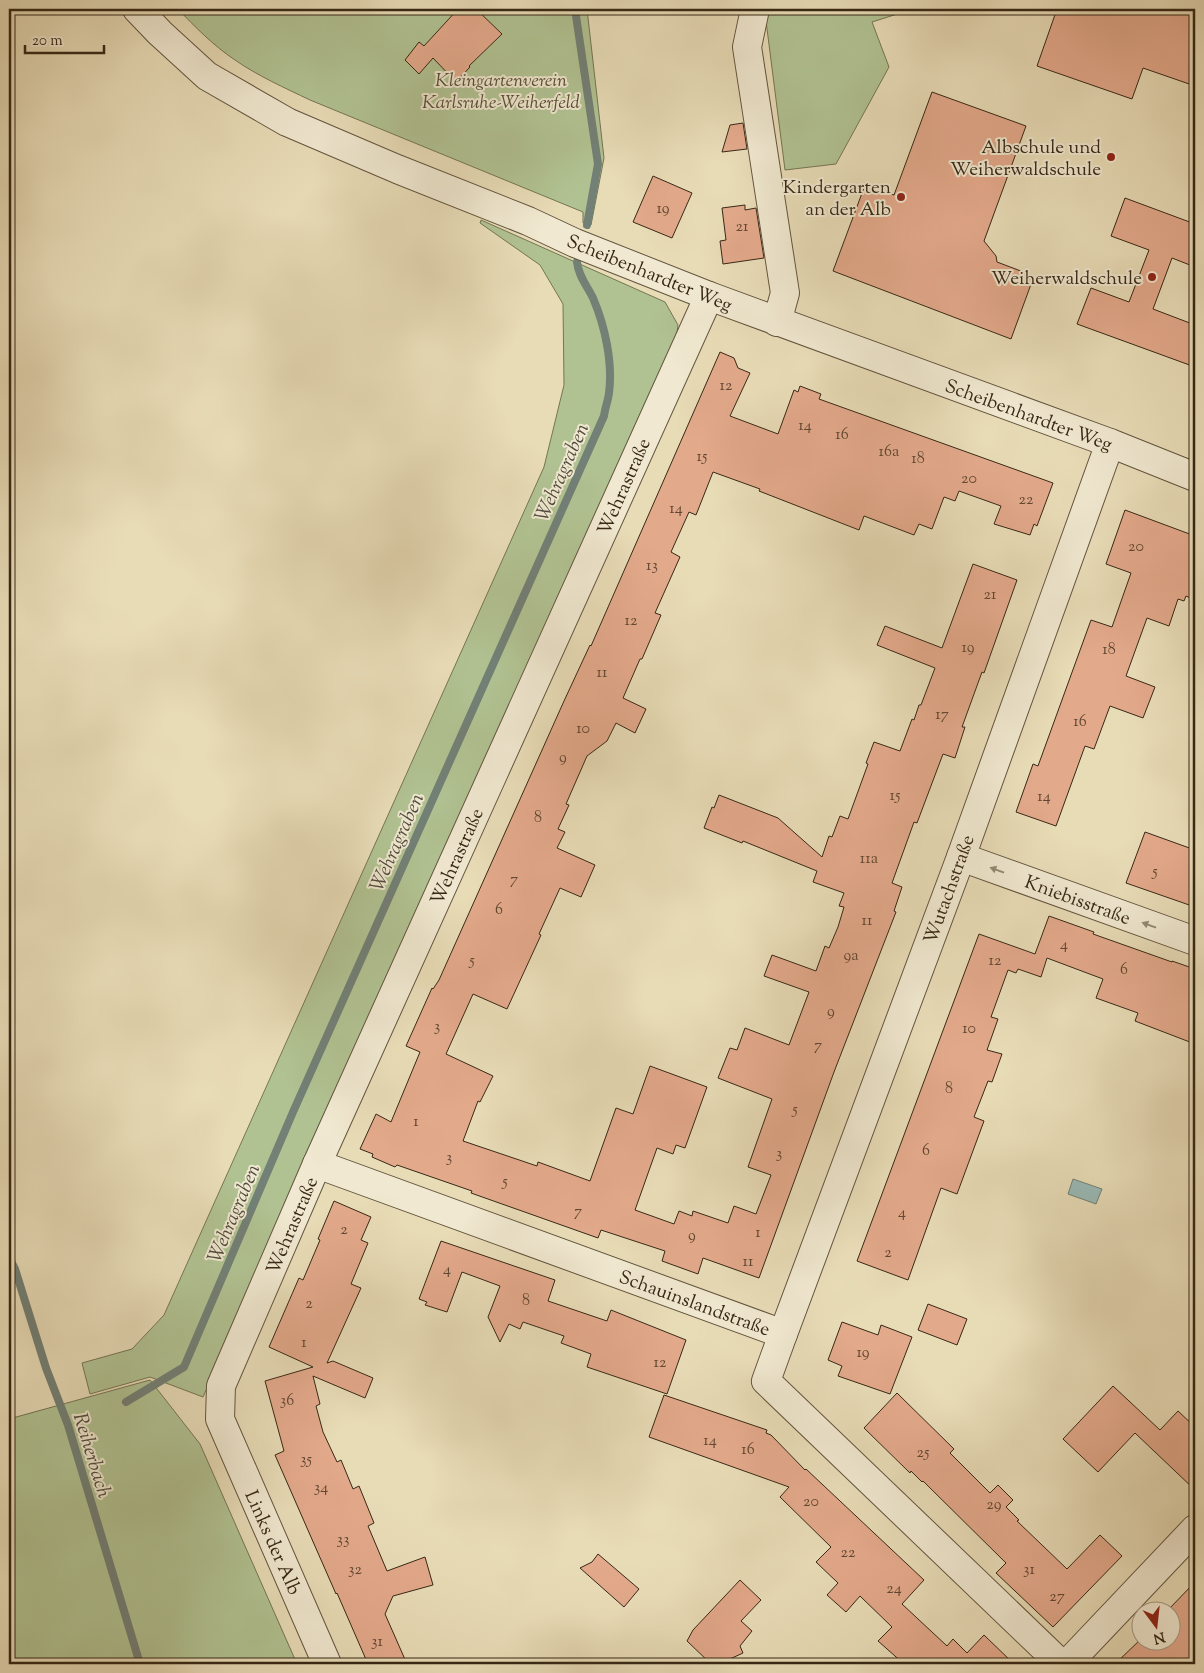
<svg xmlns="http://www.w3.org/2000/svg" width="1204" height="1673" font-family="'Sorts Mill Goudy',serif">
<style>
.green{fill:#b1c292;stroke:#747554}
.water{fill:#99bab6;stroke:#728076}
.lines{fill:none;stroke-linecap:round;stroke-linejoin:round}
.stream{stroke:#728076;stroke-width:8}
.building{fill:#e3a98b;stroke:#372816}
.minor-casing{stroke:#63553e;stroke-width:30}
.minor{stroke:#f0e8d0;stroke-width:28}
.oneway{fill:#948873}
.poi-dot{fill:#8f2418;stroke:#f0e8d0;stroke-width:2}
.labels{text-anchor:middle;stroke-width:4;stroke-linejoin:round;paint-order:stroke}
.number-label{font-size:16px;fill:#624833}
.park-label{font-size:19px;font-style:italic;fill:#564e35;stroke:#f0e8d0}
.poi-label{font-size:19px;fill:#372816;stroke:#f0e8d0;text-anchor:end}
.street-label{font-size:19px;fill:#372816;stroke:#f0e8d0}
.water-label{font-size:20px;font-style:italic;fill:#504c3e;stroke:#f0e8d0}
</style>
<rect width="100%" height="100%" fill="#e8dcb7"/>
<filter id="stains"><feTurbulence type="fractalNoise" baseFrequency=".004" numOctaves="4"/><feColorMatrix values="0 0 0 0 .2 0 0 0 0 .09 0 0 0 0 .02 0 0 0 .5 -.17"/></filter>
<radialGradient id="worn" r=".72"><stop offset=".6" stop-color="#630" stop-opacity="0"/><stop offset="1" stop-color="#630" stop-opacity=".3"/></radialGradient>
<g class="green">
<path d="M178,9H587L604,158L591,225L583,223V212L310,100C285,88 258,76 235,60C214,46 195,27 178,9Z"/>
<polygon points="769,9 913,9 872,22 889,67 836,164 785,170 766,21"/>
<polygon points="481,220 665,302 678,325 676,341 203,1397 150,1377 90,1394 82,1363 132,1349 164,1315 544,467 564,385 563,304 540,265 480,223"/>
<polygon points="150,1380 200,1444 297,1664 9,1664 9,1419"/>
</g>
<polygon class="water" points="1073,1179 1102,1189 1096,1204 1068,1194"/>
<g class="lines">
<g class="stream">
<polyline points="575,9 598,164 587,225"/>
<polyline points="9,1257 15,1269 46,1368 68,1425 140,1664"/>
<path d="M126,1402L184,1367L293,1112L604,416C605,408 608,401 609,393C613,363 605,326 593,298C587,286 578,275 577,262"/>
</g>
</g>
<g class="building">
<polygon points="458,9 476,9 502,34 469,66 470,67 456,82 433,58 419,74 405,60 419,42 424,46"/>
<polygon points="1057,9 1179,9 1195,14 1195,86 1143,68 1132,99 1037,66"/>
<polygon points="932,92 1026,126 984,241 996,256 997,262 1034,276 1011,339 833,271 865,185 894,195"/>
<polygon points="743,123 747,149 722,152 730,125"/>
<polygon points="653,176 692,193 672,238 633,222"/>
<polygon points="1125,198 1195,224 1195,267 1172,258 1153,309 1195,325 1195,367 1077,324 1091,288 1129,302 1149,250 1111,236"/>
<polygon points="745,205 745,210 756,208 764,258 723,264 720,241 726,240 722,208"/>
<polygon points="720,352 734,358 738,368 750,373 730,416 778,434 794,390 798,392 800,386 821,394 819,399 1053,483 1037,526 1034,524 1030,535 994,524 1001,506 959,491 955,501 944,497 932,529 919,524 914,535 864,516 859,530 759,491 760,489 713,472 696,515 689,512 671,552 680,557 655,613 661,615 642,659 640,659 623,698 646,709 635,733 616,723 607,741 587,756 566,804 569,805 558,829 565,832 557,848 595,865 581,897 560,888 539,934 541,935 507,1009 473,994 446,1054 493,1076 480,1102 478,1101 463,1141 537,1166 538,1162 590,1181 616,1108 633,1114 650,1066 707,1087 685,1148 676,1145 673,1154 657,1148 635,1210 674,1224 679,1211 692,1216 693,1211 728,1223 734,1206 756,1214 771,1175 748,1167 772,1099 718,1078 730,1048 737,1050 745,1028 789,1045 809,992 764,976 772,955 816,971 825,946 829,948 838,927 844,907 839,906 844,893 813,882 817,871 743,841 742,843 704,828 712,807 714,808 719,795 778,818 822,857 829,836 832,837 840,816 848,819 868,764 866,763 874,742 900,751 912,719 914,720 919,705 921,705 935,668 877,645 885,626 942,648 973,564 1017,580 984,673 982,672 962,727 965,727 955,758 943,754 917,823 914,822 892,883 902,887 894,911 896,912 834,1072 759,1278 703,1258 698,1274 662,1261 665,1251 601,1230 598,1238 471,1193 472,1191 397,1165 395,1167 372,1157 373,1154 360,1149 376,1114 391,1122 420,1052 406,1046 432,988 433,989 439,980 564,701 590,645 591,646"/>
<polygon points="1125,510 1195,536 1195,600 1186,596 1184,601 1178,599 1169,626 1147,618 1126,676 1155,687 1143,718 1110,706 1094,749 1085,746 1056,826 1016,812 1033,764 1038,766 1091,620 1112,627 1131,573 1106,564"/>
<polygon points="1145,832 1195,850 1195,907 1126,883"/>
<polygon points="1049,916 1094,932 1093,934 1172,962 1172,961 1195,969 1195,1044 1135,1021 1138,1013 1096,998 1103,979 1047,958 1041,977 1018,969 1016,973 1008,970 991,1017 998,1019 987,1050 1002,1054 992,1082 988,1081 974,1117 984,1121 957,1194 941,1188 908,1280 857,1261 979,934 1035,954"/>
<polygon points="334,1201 371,1217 361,1240 368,1243 351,1284 361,1288 327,1363 333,1361 373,1378 365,1398 313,1376 320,1404 316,1406 323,1432 337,1462 341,1460 353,1489 359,1486 374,1523 368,1526 387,1571 425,1557 433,1585 393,1596 385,1614 407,1664 368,1664 337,1593 336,1594 275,1455 284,1451 265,1381 313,1367 269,1347 299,1278 303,1280 320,1240 318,1239"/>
<polygon points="441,1241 555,1280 548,1301 607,1321 611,1310 686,1340 667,1394 587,1367 591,1354 561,1343 564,1336 523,1322 520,1329 509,1324 500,1342 488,1317 500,1286 462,1272 447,1312 425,1305 427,1302 419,1299"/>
<polygon points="928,1304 967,1319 957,1345 918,1330"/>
<polygon points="842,1322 878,1335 881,1325 912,1337 890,1394 838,1376 842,1366 828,1360"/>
<polygon points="1113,1386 1160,1430 1178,1411 1195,1427 1195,1490 1135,1433 1098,1472 1063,1439"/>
<polygon points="897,1393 954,1449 950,1453 990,1493 998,1485 1013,1500 1006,1507 1019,1520 1017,1521 1067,1569 1100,1535 1122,1556 1053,1627 996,1573 1006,1563 923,1481 922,1482 911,1471 910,1473 864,1428"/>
<polygon points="664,1395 767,1430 766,1433 771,1435 805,1470 806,1469 924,1580 902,1604 947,1646 953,1639 967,1653 984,1635 1014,1664 904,1664 878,1641 892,1627 860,1596 846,1612 827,1595 838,1583 816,1562 831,1547 780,1497 789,1487 649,1437"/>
<polygon points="598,1554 639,1589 624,1607 580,1568 592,1562"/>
<polygon points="740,1580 761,1600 741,1621 752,1631 740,1646 743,1653 719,1664 711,1664 687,1641 693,1630"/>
<polygon points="1195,1582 1195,1664 1115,1664 1142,1638 1142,1640 1172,1640 1172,1610 1168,1610"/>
</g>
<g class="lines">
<defs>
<g id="minor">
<polyline points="137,9 160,33 207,76 287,122 397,169 528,221 575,243 709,296 1110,443 1195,477"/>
<polyline points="755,9 747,47 785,293 777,322"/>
<polyline points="961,857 1195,941"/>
<polyline points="317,1164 783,1334 766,1381 1061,1664"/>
<polyline points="783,1334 961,857 1110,443"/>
<polyline points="327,1664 220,1419 221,1386 317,1164 709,296"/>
<polyline points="1067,1664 1195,1529"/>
</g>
</defs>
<use href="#minor" class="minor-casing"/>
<use href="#minor" class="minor"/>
</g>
<defs><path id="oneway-solid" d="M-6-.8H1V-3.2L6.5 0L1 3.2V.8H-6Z" transform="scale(1.25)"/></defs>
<g class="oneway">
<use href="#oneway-solid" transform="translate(997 870) rotate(-160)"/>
<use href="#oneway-solid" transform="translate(1149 925) rotate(-160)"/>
</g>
<g class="poi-dot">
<circle cx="1111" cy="157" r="5"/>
<circle cx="901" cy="197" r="5"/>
<circle cx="1152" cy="277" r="5"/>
</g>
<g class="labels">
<g class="number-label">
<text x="663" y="213">19</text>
<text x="742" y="231">21</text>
<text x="726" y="390">12</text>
<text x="805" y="430">14</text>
<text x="842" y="439">16</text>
<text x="889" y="456">16a</text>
<text x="702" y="461">15</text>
<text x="918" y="463">18</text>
<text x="969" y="483">20</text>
<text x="1026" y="504">22</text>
<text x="676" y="513">14</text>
<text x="1136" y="551">20</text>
<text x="652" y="570">13</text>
<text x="990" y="599">21</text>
<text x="631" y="625">12</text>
<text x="968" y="652">19</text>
<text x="1109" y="654">18</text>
<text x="602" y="677">11</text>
<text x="942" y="719">17</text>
<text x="1080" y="726">16</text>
<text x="583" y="733">10</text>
<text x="563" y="762">9</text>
<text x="895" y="800">15</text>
<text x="1044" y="801">14</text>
<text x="538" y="822">8</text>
<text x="869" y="863">11a</text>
<text x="1155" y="876">5</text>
<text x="514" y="884">7</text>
<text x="499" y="914">6</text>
<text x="867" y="925">11</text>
<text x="1064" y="949">4</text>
<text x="851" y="960">9a</text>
<text x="472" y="965">5</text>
<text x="995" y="965">12</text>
<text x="1124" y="974">6</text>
<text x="831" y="1016">9</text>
<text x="437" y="1031">3</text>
<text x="969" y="1033">10</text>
<text x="818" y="1050">7</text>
<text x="949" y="1093">8</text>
<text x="795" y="1114">5</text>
<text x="416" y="1126">1</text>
<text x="926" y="1155">6</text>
<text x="779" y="1158">3</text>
<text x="449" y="1162">3</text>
<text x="505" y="1186">5</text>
<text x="578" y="1216">7</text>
<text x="902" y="1217">4</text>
<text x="344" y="1234">2</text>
<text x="758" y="1237">1</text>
<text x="692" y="1240">9</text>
<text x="888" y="1257">2</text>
<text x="748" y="1266">11</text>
<text x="447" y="1274">4</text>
<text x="526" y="1305">8</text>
<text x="309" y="1308">2</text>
<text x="304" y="1347">1</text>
<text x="863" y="1357">19</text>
<text x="660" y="1367">12</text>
<text x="287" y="1405">36</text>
<text x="710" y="1445">14</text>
<text x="748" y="1454">16</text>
<text x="923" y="1457">25</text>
<text x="306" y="1464">35</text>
<text x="321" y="1492">34</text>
<text x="811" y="1506">20</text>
<text x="994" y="1509">29</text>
<text x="343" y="1544">33</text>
<text x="848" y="1557">22</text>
<text x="355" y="1574">32</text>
<text x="1029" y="1574">31</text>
<text x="894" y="1593">24</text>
<text x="1057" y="1601">27</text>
<text x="377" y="1646">31</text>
</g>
<g class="park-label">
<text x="501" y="86">Kleingartenverein<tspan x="501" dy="22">Karlsruhe-Weiherfeld</tspan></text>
</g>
<g class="poi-label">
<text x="1101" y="153">Albschule und<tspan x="1101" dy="22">Weiherwaldschule</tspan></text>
<text x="891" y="193">Kindergarten<tspan x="891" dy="22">an der Alb</tspan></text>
<text x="1142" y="284">Weiherwaldschule</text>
</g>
<g class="street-label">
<text transform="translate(650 272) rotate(22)" y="7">Scheibenhardter Weg</text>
<text transform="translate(1029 414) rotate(20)" y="7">Scheibenhardter Weg</text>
<text transform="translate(623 486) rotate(-66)" y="7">Wehrastraße</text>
<text transform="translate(456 856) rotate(-66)" y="7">Wehrastraße</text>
<text transform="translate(948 889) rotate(-70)" y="7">Wutachstraße</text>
<text transform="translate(1078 899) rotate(20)" y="7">Kniebisstraße</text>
<text transform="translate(291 1225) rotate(-67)" y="7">Wehrastraße</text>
<text transform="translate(695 1302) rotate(20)" y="7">Schauinslandstraße</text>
<text transform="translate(274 1542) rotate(66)" y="7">Links der Alb</text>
</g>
<g class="water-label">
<text transform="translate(561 472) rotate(-66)" y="7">Wehragraben</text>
<text transform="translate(396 842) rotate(-66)" y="7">Wehragraben</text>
<text transform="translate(233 1213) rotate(-67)" y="7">Wehragraben</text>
<text transform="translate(93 1455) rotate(73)" y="7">Reiherbach</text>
</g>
</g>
<rect width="1204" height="1673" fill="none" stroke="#e8dcb7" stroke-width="30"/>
<rect x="10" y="10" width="1184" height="1653" fill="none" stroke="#372816" stroke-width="2.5"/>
<rect x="15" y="15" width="1174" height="1643" fill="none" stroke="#372816"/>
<g transform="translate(1156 1626) rotate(165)"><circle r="24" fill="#f0e8d0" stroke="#a69b86"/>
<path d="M0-4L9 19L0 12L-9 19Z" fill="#8f2418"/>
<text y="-8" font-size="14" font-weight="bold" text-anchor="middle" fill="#372816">N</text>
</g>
<path d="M25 45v8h79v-8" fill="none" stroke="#372816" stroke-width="2.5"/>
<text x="32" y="45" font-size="15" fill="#372816" stroke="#f0e8d0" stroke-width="4" paint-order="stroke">20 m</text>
<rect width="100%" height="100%" filter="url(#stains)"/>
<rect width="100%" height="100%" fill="url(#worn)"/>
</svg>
